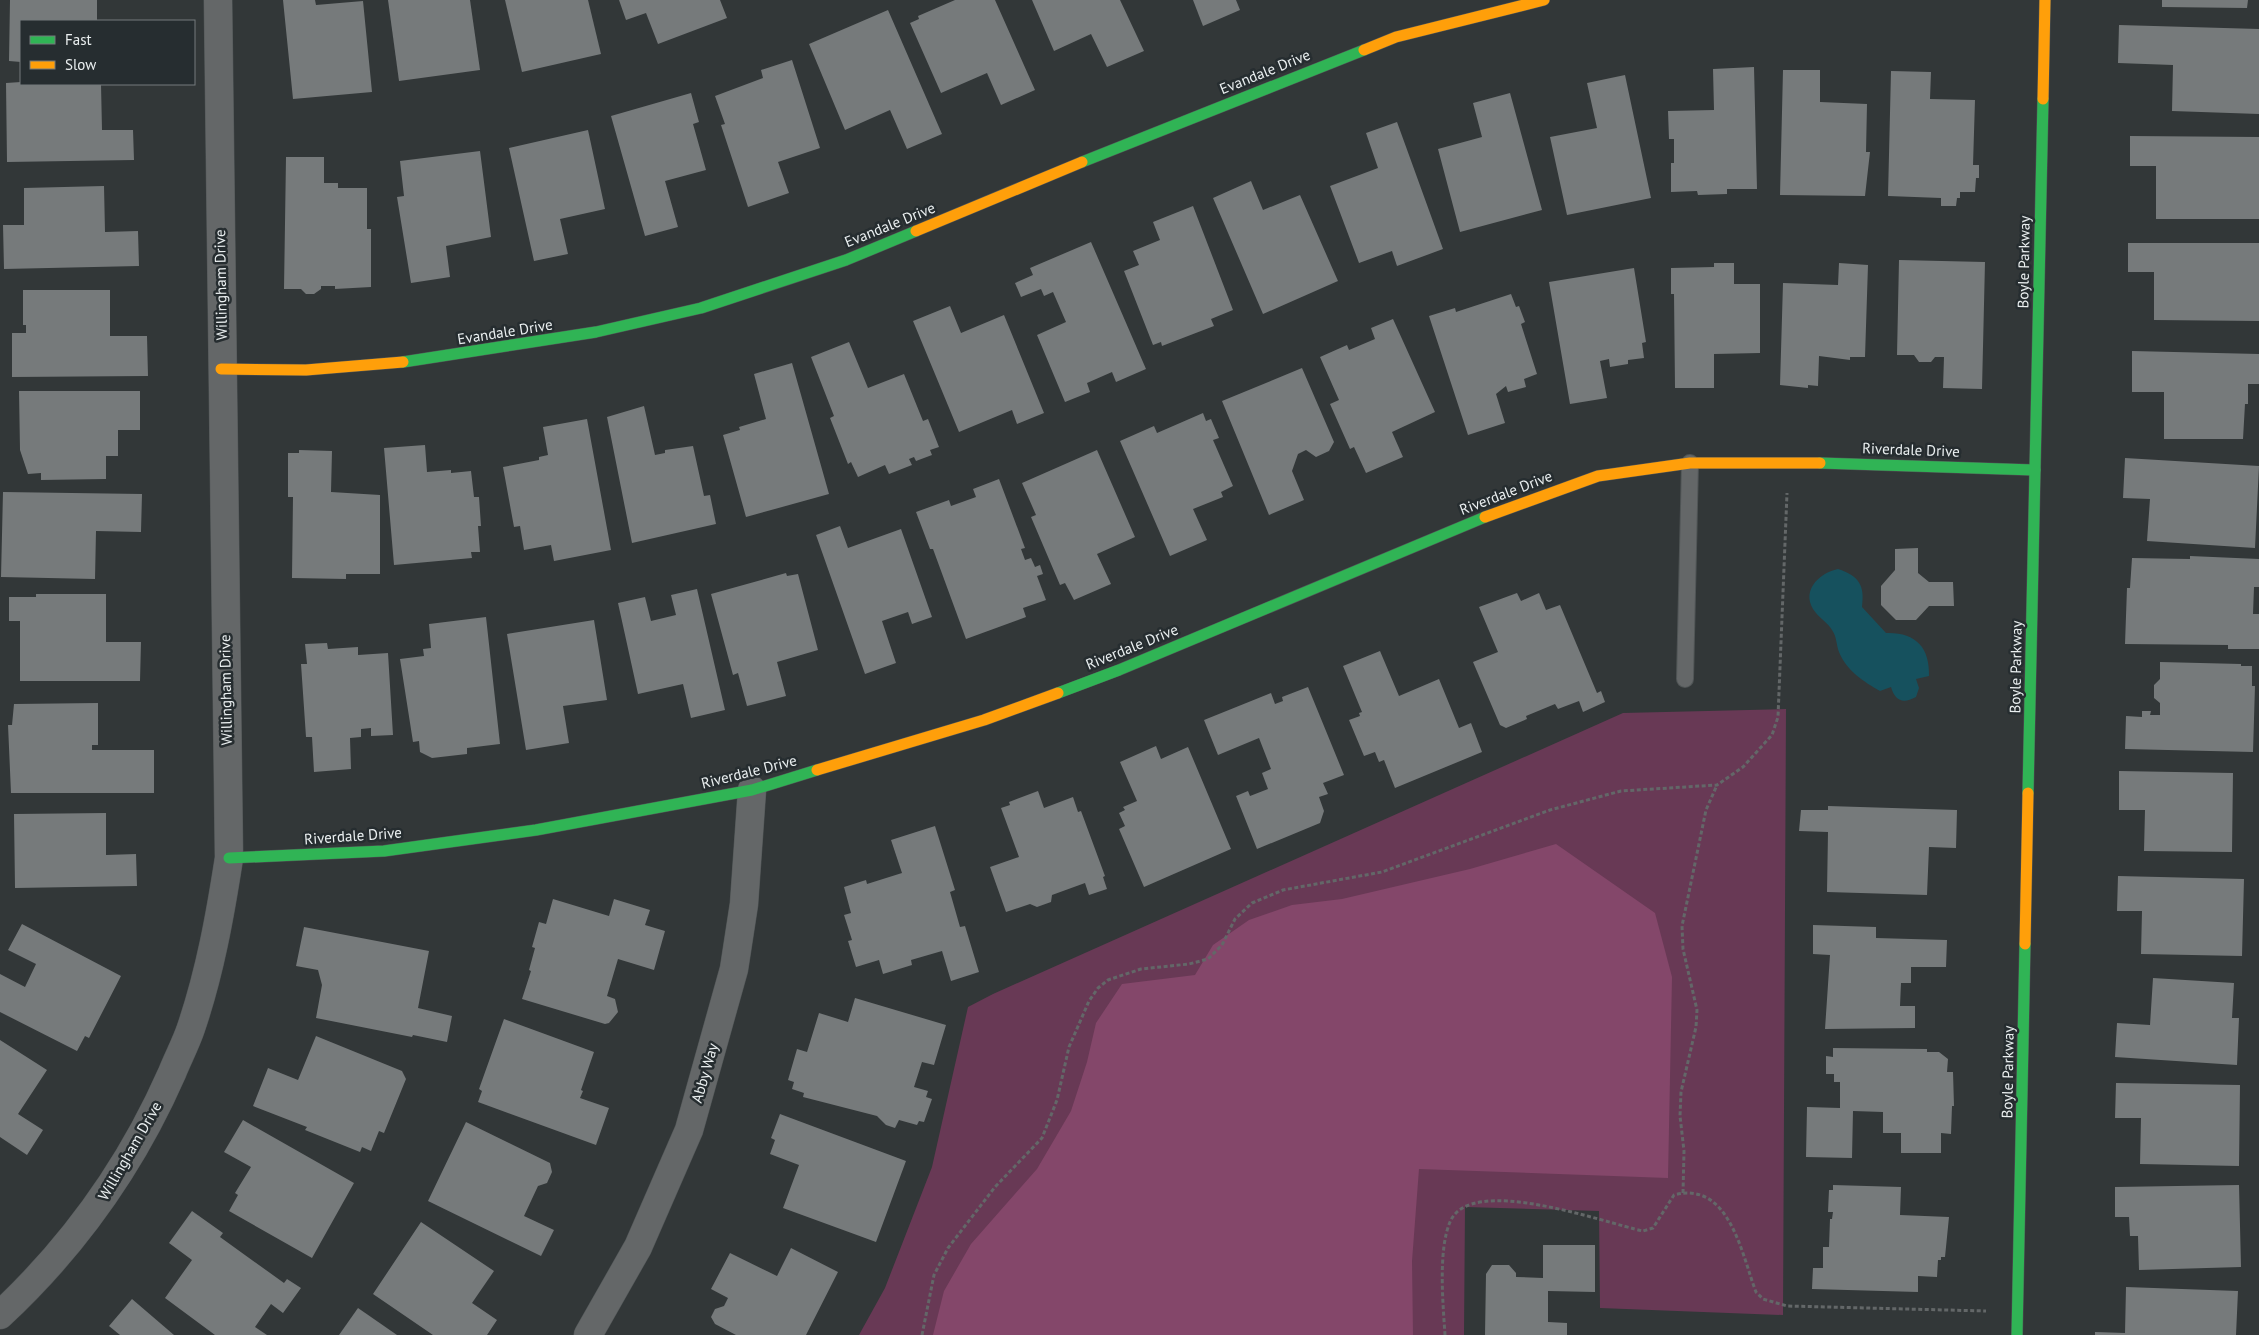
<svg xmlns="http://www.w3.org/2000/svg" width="2259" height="1335" font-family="'PT Sans',sans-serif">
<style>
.green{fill:#683955}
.forest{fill:#84476a}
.water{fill:#16515e}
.building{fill:#767a7b}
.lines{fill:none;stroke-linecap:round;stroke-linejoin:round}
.lane-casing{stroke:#505556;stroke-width:18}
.street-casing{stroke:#505556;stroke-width:29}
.fast-casing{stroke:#505556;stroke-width:12}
.slow-casing{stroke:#505556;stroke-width:12}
.path{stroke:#636768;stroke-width:3;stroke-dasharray:4 2.5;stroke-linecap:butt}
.lane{stroke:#646768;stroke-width:16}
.street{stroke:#646768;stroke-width:28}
.fast{stroke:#30b455;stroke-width:11}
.slow{stroke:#ff9f0a;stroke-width:11}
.labels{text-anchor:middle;stroke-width:5;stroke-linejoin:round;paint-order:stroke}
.street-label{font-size:15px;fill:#eaeff0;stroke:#262d30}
</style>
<rect width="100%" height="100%" fill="#323738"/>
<polygon class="green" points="1786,709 1783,1315 1600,1308 1599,1211 1465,1207 1464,1335 859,1335 885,1288 932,1167 968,1007 993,994 1623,713"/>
<polygon class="forest" points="1556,844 1655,913 1672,977 1668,1178 1419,1169 1412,1261 1413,1335 933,1335 944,1291 971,1244 1037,1169 1071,1111 1087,1062 1096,1023 1122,984 1195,975 1213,945 1249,920 1292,905 1342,899 1470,869"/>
<path class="water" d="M1838,569C1859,576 1865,585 1862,607L1886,633C1915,632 1930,647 1929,676L1916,679L1919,688L1916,697C1903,704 1895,701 1891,687L1880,691C1864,682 1846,670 1839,652C1836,644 1837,637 1832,630C1828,623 1821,619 1816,613C1799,593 1818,573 1838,569Z"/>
<g class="building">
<polygon points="10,0 97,0 97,21 21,21 21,62 9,61"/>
<polygon points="283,0 315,0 316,5 363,1 372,92 293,99"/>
<polygon points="388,0 470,0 480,70 399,81"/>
<polygon points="505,0 588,0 601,54 522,72"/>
<polygon points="619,0 720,0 727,18 658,44 646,13 626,20"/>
<polygon points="955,0 995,0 1035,90 1001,105 987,73 941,93 910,23 919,19 918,16"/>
<polygon points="1032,0 1120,0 1144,51 1107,67 1091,34 1054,51"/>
<polygon points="1193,0 1236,0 1240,10 1203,26"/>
<polygon points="2162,0 2248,0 2247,8 2162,7"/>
<polygon points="888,10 942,134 907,149 890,110 845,130 809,44"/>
<polygon points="2119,25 2259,29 2259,114 2172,111 2173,65 2118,63"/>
<polygon points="792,60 820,148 778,162 789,193 748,207 721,125 725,124 715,96 763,78 761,70"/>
<polygon points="1754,67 1757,189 1727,189 1727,194 1698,195 1697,191 1671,192 1671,163 1674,163 1674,139 1669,139 1668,111 1714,110 1713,69"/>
<polygon points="1783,70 1820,70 1820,102 1867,104 1866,152 1870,152 1865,196 1780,195"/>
<polygon points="1891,71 1931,72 1930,99 1975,100 1973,165 1979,165 1979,178 1976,178 1975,192 1960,192 1960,198 1957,198 1956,206 1941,206 1941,198 1888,196"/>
<polygon points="1625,75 1651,198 1567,215 1550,137 1597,128 1587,83"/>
<polygon points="21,82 101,84 102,130 133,130 134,160 7,162 6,83"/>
<polygon points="691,93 699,122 693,124 706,170 665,181 678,227 645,236 611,116"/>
<polygon points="1510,93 1542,210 1460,232 1438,149 1482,137 1473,103"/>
<polygon points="1397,122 1443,249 1397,266 1392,251 1359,263 1330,186 1378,168 1366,133"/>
<polygon points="588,130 605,209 560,219 568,254 534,261 509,148"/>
<polygon points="2130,136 2259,137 2259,219 2156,219 2156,166 2130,166"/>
<polygon points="480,151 491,237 446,246 450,277 411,283 397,197 404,196 400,161"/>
<polygon points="286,157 324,157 324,183 338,183 338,188 367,188 367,229 371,229 371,287 335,289 335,286 321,286 321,289 314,294 306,294 301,289 284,289"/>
<polygon points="1251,181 1263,210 1300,195 1338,281 1263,314 1213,198"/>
<polygon points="104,186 105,232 138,231 139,266 4,269 3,225 24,225 24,188"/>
<polygon points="1193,206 1233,310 1211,319 1214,326 1162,346 1161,342 1153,345 1124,271 1139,265 1133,251 1160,240 1153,222"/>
<polygon points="1091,242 1146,369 1116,382 1112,372 1087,383 1090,392 1065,402 1037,335 1066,322 1053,292 1044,296 1041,289 1021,297 1015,283 1033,275 1030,268"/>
<polygon points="2128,243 2259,243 2259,321 2154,320 2154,272 2128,272"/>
<polygon points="1899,260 1985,262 1982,389 1943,388 1944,357 1935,357 1931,362 1919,362 1914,355 1897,355"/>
<polygon points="1714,263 1734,263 1734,284 1760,284 1760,353 1714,354 1714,388 1675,388 1674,294 1671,294 1671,268 1714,267"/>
<polygon points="1839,263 1868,265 1865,357 1850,357 1850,360 1819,356 1818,386 1808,385 1808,388 1780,385 1783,283 1838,285"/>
<polygon points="1634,268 1646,342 1642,343 1644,358 1628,360 1628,364 1610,367 1609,359 1600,361 1607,398 1570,404 1549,282"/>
<polygon points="23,290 110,290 110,336 147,336 148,376 12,377 12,333 26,333 26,325 23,325"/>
<polygon points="1511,294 1516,307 1519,306 1525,322 1521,324 1537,374 1524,379 1526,387 1508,392 1506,386 1496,394 1505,423 1468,435 1429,316 1455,308 1456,312"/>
<polygon points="950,306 961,333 1004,315 1044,413 1017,424 1012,410 959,432 913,321"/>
<polygon points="1393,319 1435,412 1392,432 1403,457 1366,473 1354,447 1350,449 1330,404 1339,400 1320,357 1347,345 1349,350 1375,339 1371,328"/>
<polygon points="849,342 868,388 904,374 923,421 928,419 939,447 930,450 932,455 916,461 914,457 909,459 912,465 889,474 885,465 858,477 851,462 848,464 830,418 834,416 811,357"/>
<polygon points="2132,351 2259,354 2259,384 2248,384 2248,404 2245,404 2243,439 2164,439 2164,392 2132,392"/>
<polygon points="792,363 829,494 746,517 723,435 740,430 739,427 766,419 754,374"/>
<polygon points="1302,368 1334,442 1329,451 1316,457 1306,450 1298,454 1292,471 1304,500 1269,515 1222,401"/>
<polygon points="19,391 140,391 140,430 118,430 118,456 106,456 106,479 41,480 41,473 28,474 20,450"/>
<polygon points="644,406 655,455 665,453 665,450 693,446 704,496 710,495 716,524 632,543 607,417"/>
<polygon points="1203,413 1206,421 1211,419 1219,438 1213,440 1233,486 1221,492 1223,497 1193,509 1207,540 1170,556 1120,441 1154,426 1157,433"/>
<polygon points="587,419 611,550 554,561 551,545 524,550 520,526 514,527 503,467 539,460 539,457 548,455 543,427"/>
<polygon points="425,445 427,472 451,470 451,473 471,471 474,497 479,497 481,526 478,526 480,552 471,552 472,558 394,565 384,448"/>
<polygon points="299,450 332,451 331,492 380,495 380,574 346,574 346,579 292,578 293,497 288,497 288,453 299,453"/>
<polygon points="1097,450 1135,537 1097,554 1111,584 1074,600 1065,583 1060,585 1031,517 1036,515 1022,483"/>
<polygon points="2125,458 2259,466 2255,548 2147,541 2150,499 2123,498"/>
<polygon points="999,479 1025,548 1021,549 1025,560 1031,558 1035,567 1040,565 1043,574 1037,576 1046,600 1023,608 1026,617 966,639 933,549 930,549 916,512 949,500 951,506 976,497 973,489"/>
<polygon points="3,492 142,494 141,532 96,531 95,579 1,577"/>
<polygon points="840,526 848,548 901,529 932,617 912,624 908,612 882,621 896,663 865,674 816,535"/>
<polygon points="1918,548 1918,573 1929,582 1953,582 1954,606 1929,606 1916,620 1896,620 1881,605 1881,586 1895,570 1895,549"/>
<polygon points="2190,556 2259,559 2259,587 2254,587 2253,614 2259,614 2259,649 2228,649 2228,645 2125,644 2127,588 2130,588 2132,558 2190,559"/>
<polygon points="786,573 787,576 798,574 818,650 777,662 786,696 747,706 738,673 733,675 711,594"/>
<polygon points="697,589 725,710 691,718 683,684 638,694 618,603 645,597 651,621 676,615 671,595"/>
<polygon points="1517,593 1521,601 1539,593 1546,610 1560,605 1597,693 1601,691 1605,702 1583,712 1579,701 1558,709 1555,704 1526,716 1527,719 1506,728 1500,725 1473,662 1498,652 1479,607"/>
<polygon points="36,594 106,594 106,642 141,642 140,681 20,681 20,621 9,621 9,597 36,597"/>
<polygon points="486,617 500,744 467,748 467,754 432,758 420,752 419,741 413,742 400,659 424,656 423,649 431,648 429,624"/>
<polygon points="594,620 607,700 563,706 569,743 526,750 507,634"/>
<polygon points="327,643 328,649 358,647 358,655 388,653 393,735 371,736 371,728 361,729 361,737 350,738 351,769 314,772 312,737 306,737 301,664 307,664 305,644"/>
<polygon points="1380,651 1399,696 1439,679 1459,728 1471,723 1482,752 1395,788 1384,760 1379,762 1375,752 1364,756 1349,720 1360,716 1359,713 1362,712 1343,666"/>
<polygon points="2160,662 2241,664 2241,666 2252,666 2252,686 2255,686 2253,752 2125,749 2126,716 2142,717 2142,711 2151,711 2150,715 2160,715 2160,703 2154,698 2154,685 2160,679"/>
<polygon points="1308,687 1344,775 1323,783 1328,794 1319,797 1324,811 1320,823 1257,849 1236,796 1248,791 1250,796 1268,789 1262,773 1271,769 1259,738 1218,755 1204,720 1271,693 1275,704 1283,701 1282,697"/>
<polygon points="98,703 98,745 92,745 92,750 154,750 154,793 11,793 8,725 12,725 14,704"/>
<polygon points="1156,746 1161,759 1188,747 1231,849 1144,887 1119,829 1125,826 1119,813 1125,810 1123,807 1137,801 1120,762"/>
<polygon points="2119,771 2233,773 2232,852 2144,851 2145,810 2119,810"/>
<polygon points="1038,791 1044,808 1073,797 1078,812 1081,811 1105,876 1103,877 1107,889 1089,895 1085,883 1052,895 1051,902 1037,907 1030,904 1006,912 990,867 1019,857 1001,808 1010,805 1009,802"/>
<polygon points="1828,806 1957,810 1956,848 1929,847 1927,895 1827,892 1828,832 1799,831 1801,810 1828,810"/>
<polygon points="106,813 106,855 136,854 137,886 15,888 14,814"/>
<polygon points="935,826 955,890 950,892 960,927 965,926 979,972 951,981 942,951 911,960 912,965 883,974 879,960 856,967 848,941 852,940 844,915 851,913 844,887 866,880 867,884 902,873 891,840"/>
<polygon points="2118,876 2244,879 2242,956 2141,954 2142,911 2117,911"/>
<polygon points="553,899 609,916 614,899 650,910 645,925 665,931 654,970 618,959 607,996 615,999 618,1012 609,1023 605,1024 522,999 531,971 529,970 535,948 532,947 539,922 546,924"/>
<polygon points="22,924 121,976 89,1038 85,1036 77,1051 0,1012 0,974 25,987 36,964 8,950"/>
<polygon points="1813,925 1876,927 1876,938 1947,940 1946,967 1911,967 1911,983 1901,983 1900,1006 1915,1006 1915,1028 1825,1029 1830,955 1813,954"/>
<polygon points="304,927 429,951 418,1008 452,1016 447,1042 413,1035 412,1037 316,1018 322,985 318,970 296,966"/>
<polygon points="2153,978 2234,983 2232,1018 2239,1018 2237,1065 2115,1057 2117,1023 2150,1025"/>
<polygon points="855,998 946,1025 934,1065 922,1062 914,1087 928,1091 926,1097 932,1099 924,1122 919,1121 917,1125 899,1120 895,1128 886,1125 877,1116 803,1097 804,1093 792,1089 794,1082 788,1080 797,1049 807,1052 819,1013 848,1022"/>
<polygon points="504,1019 594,1052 581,1090 583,1091 580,1098 609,1108 596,1145 478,1102 482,1091 479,1089"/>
<polygon points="316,1036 402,1071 406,1079 384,1133 379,1131 371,1151 362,1147 360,1152 305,1130 307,1127 253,1106 268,1068 298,1080"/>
<polygon points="0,1040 47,1070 18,1114 43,1130 27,1155 0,1137"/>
<polygon points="1833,1048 1927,1049 1927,1052 1939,1052 1948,1059 1947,1072 1953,1072 1954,1106 1952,1106 1951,1134 1941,1133 1941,1153 1901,1153 1901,1133 1883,1133 1883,1112 1853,1111 1852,1158 1806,1157 1807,1107 1840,1108 1840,1082 1834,1082 1834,1074 1826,1074 1826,1056 1833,1057"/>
<polygon points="2116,1083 2240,1085 2239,1166 2140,1164 2141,1118 2115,1118"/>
<polygon points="780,1114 906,1161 876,1242 783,1208 799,1165 770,1154 775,1140 771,1138"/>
<polygon points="243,1120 354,1183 312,1258 229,1211 238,1195 235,1193 251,1167 224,1152"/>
<polygon points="466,1122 550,1163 552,1172 547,1183 538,1186 524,1216 554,1230 541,1256 428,1201"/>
<polygon points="1833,1185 1901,1187 1900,1215 1949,1217 1945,1257 1941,1257 1941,1260 1938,1260 1937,1277 1918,1276 1918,1292 1812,1289 1813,1268 1823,1268 1823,1247 1829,1247 1830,1219 1832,1219 1833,1212 1828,1212 1829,1190 1833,1190"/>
<polygon points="2239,1185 2241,1267 2139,1270 2138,1236 2130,1236 2129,1217 2115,1217 2115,1187"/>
<polygon points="192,1211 223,1233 220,1237 284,1283 287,1279 301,1288 283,1313 271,1304 255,1327 267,1335 215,1335 165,1298 192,1260 169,1243"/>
<polygon points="421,1222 494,1271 472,1303 497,1320 487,1335 433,1335 373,1294"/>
<polygon points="1543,1245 1595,1245 1595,1292 1548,1291 1548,1322 1567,1323 1567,1335 1485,1335 1486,1274 1492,1265 1509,1265 1516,1273 1516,1277 1543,1278"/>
<polygon points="791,1248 838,1272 806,1335 736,1335 715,1324 711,1317 715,1309 724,1306 728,1298 711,1289 730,1253 777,1276"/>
<polygon points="2126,1287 2238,1291 2236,1335 2095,1335 2095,1332 2125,1333"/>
<polygon points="132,1299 174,1335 120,1335 109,1326"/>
<polygon points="358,1308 397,1335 339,1335"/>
</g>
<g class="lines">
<defs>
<polyline id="lane" points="1685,679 1690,463"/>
<g id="street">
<path d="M0,1315C73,1247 132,1164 172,1073C178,1058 186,1043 191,1028C210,972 220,916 229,858L218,0"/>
<polyline points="588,1335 638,1247 689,1130 734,969 744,904 752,790"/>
</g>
<g id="fast">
<polyline points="1082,162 1364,50"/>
<polyline points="403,362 596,332 701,308 846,260 916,231"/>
<polyline points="1820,463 2035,470"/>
<polyline points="1058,693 1119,670 1485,517"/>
<polyline points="2028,793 2043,99"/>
<polyline points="229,858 384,851 536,830 752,790 817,770"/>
<polyline points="2017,1335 2025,944"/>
</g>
<g id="slow">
<polyline points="1364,50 1396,37 1544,0"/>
<polyline points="2043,99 2045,0"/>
<polyline points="916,231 1082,162"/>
<polyline points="221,369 306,370 403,362"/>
<polyline points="1485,517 1598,476 1690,463 1820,463"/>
<polyline points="817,770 984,720 1058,693"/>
<polyline points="2025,944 2028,793"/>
</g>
</defs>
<use href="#lane" class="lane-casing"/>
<use href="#street" class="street-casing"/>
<use href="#fast" class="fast-casing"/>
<use href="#slow" class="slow-casing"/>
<g class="path">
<polyline points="1683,1193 1684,1151 1680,1116 1681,1092 1696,1027 1697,1010 1683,949 1682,926 1706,810 1717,785"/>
<polyline points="922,1335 934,1275 948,1248 995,1187 1042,1138 1057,1100 1069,1047 1089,1001 1098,988 1108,980 1141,969 1189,964 1208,959 1222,945 1235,919 1252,903 1283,890 1382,872 1550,810 1621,791 1717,785 1743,767 1772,735 1778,717 1787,493"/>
<path d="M1445,1335C1443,1304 1438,1250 1450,1222C1470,1173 1605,1223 1643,1231L1653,1228L1674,1195C1730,1180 1742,1256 1756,1292L1763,1299L1787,1306L1986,1311"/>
</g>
<use href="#lane" class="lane"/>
<use href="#street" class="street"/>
<use href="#fast" class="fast"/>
<use href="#slow" class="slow"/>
</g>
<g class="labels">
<g class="street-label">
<text transform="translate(1265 72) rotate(-22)" y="5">Evandale Drive</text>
<text transform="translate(890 225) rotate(-22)" y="5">Evandale Drive</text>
<text transform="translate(2024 262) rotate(-89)" y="5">Boyle Parkway</text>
<text transform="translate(221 285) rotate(-91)" y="5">Willingham Drive</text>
<text transform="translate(505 332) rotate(-9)" y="5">Evandale Drive</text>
<text transform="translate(1911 450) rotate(2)" y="5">Riverdale Drive</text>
<text transform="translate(1506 493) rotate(-21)" y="5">Riverdale Drive</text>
<text transform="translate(1132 647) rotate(-22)" y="5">Riverdale Drive</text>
<text transform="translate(2016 667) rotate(-89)" y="5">Boyle Parkway</text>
<text transform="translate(226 690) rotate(-91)" y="5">Willingham Drive</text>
<text transform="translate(749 772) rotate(-14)" y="5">Riverdale Drive</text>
<text transform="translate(353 836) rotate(-4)" y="5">Riverdale Drive</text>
<text transform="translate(2008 1072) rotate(-89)" y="5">Boyle Parkway</text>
<text transform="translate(705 1073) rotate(-74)" y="5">Abby Way</text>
<text transform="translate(130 1151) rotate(-60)" y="5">Willingham Drive</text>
</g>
</g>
<rect x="20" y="20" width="175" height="65" fill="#262d30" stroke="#747b7d"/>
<rect x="30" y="36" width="25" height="8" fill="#30b455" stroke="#747b7d"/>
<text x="65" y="45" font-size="15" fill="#eaeff0">Fast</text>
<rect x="30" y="61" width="25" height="8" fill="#ff9f0a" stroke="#747b7d"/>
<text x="65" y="70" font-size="15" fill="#eaeff0">Slow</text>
</svg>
